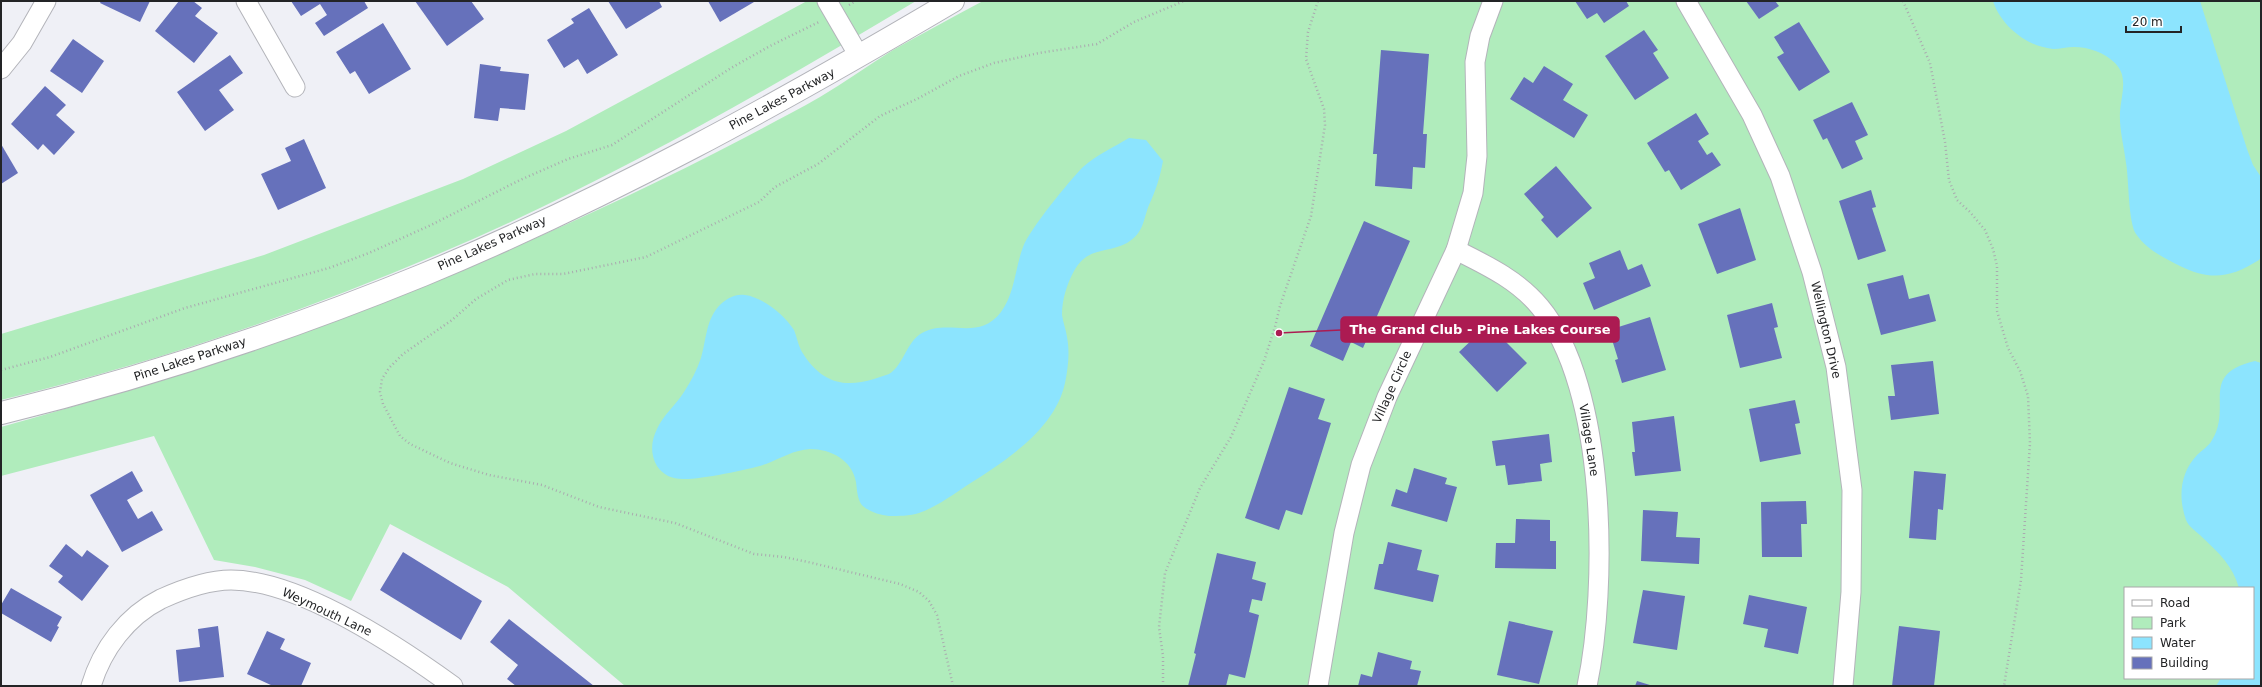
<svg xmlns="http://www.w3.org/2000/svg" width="2262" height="687" font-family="'DejaVu Sans',sans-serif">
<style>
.green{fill:#b0ecbc;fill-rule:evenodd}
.water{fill:#8ce4fe}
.building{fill:#6671bb}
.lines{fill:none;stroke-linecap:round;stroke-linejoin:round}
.street-casing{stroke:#b3b4ba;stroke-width:21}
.secondary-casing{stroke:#b3b4ba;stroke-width:24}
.path{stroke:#aaabaf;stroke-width:2.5;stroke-dasharray:1 3;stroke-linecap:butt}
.street{stroke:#fff;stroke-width:19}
.secondary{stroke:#fff;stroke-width:22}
.labels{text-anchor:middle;stroke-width:3;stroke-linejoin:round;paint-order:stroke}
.street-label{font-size:12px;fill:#232426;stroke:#fff}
.leader{fill:none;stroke:#ac1b52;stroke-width:1.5}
.callout-dot{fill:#ac1b52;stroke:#fff;stroke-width:1.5}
.callout{fill:#ac1b52;stroke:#ac1b52;stroke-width:1.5}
.callout-label{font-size:13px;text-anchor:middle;font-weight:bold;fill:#fff}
</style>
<rect width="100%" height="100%" fill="#eff0f6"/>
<g class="green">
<path d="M807,1H916C761,94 602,185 436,255C295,315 150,364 1,400V334L264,255L463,179L566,131Z"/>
<path d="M983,1H2261V686H625L508,587L390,524L351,601L305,580L255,567L214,560L154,436L1,476V427C258,357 508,261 744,138C770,124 796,111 820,97C845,82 869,65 893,50C923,33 953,17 983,1ZM2125,588H2253V678H2125Z"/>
</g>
<g class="water">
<path d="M1993,1H2200L2247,149L2253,165L2261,177V257L2259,260C2230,278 2211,281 2180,266C2164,258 2146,249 2136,234C2128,222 2129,179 2126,163C2124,146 2119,129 2120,112C2121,95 2129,77 2115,63C2105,53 2089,47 2074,47C2067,47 2060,49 2053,49C2036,47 2023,40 2011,29C2003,21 1996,11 1993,1Z"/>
<path d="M1129,138L1146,140L1163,161C1160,177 1156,190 1149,205C1143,220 1144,233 1127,243C1106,254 1088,246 1074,271C1067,284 1062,299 1062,315C1063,322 1066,330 1067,337C1070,352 1068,369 1065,383C1055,430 1004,462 966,486C951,496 936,507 919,513C910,516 898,516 889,516C879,515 867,511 861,504C857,497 857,489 856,482C852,460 831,449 810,449C794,450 781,458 766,464C752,469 697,480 683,479C672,479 663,475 657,466C650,454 651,441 657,429C663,415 676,405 684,392C691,381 697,370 701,358C706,341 706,321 718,307C724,300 735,293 745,295C762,297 785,315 794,330C797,337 798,345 802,352C820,381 842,389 874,379C879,377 884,376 889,374C904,365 906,342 922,333C949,318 978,342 1001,312C1015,293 1015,268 1023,247C1029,230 1070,180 1083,167C1096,155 1114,147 1129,138Z"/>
<path d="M2255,361L2261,363V686H2216L2221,678H2253V588H2239C2233,566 2219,553 2202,537C2198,533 2188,526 2186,520C2178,497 2180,473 2197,455C2202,450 2209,446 2212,440C2233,406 2198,374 2255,361Z"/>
</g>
<g class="building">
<polygon points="101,1 150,1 140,22 100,3"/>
<polygon points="179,1 193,1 202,8 195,16 218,33 194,63 155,31"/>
<polygon points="291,1 364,1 368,8 324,36 315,23 327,15 320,4 301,16"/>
<polygon points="415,1 471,1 484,19 447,46"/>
<polygon points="608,1 659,1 662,7 626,29"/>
<polygon points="708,1 753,1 754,2 720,22"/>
<polygon points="1575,1 1626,1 1629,6 1604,23 1597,13 1587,19"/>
<polygon points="1746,1 1775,1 1779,6 1759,19"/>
<polygon points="589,8 618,55 587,74 578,59 564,68 547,40 574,23 571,19"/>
<polygon points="1799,22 1830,72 1799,91 1777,57 1784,53 1774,37"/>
<polygon points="383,23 411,69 369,94 355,71 350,74 336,52"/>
<polygon points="1644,30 1658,50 1653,53 1669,78 1635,100 1605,56"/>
<polygon points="73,39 104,61 82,93 50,71"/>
<polygon points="1381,50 1429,54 1423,134 1427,134 1425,168 1413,167 1412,189 1375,186 1377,154 1373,154"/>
<polygon points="230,55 243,73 219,90 234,110 205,131 177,92"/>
<polygon points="480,64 501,67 500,71 529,74 525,110 500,108 498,121 474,118"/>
<polygon points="1544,66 1573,84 1563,100 1588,115 1574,138 1510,99 1524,77 1533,83"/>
<polygon points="45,86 66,105 56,115 75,132 54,155 43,144 38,150 11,124"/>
<polygon points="1852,102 1868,135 1855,141 1863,159 1842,169 1827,138 1823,140 1813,120"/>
<polygon points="1696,113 1709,134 1698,141 1707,155 1712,152 1721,165 1681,190 1669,170 1665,172 1647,143"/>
<polygon points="304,139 326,188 278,210 261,174 291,161 285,148"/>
<polygon points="1,144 18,173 1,184"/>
<polygon points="1556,166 1592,208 1557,238 1541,220 1544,217 1524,194"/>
<polygon points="1871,190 1876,207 1872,208 1886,251 1858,260 1839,201"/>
<polygon points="1740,208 1756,260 1717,274 1698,224"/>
<polygon points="1364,221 1410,241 1363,348 1351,342 1343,361 1310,346"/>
<polygon points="1620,250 1628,270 1642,264 1651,286 1594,310 1583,283 1595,278 1589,263"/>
<polygon points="1903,275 1909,299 1929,294 1936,321 1881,335 1867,284"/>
<polygon points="1772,303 1778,327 1774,328 1782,358 1740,368 1727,315"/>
<polygon points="1650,317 1666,370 1622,383 1615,360 1618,359 1609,330"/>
<polygon points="1492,321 1510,339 1506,342 1527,363 1497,392 1459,352"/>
<polygon points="1933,361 1939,414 1891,420 1888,396 1895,396 1891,365"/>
<polygon points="1289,387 1325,399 1318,419 1331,423 1302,515 1286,510 1279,530 1245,518"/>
<polygon points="1795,400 1800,423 1795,424 1801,454 1760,462 1749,409"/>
<polygon points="1674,416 1681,471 1635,476 1632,452 1635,452 1632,422"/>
<polygon points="1549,434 1552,462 1540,464 1542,481 1508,485 1505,465 1496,466 1492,441"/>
<polygon points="1414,468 1447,478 1445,484 1457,487 1447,522 1391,506 1396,489 1407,493"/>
<polygon points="132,471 143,491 127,500 138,519 152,511 163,530 122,552 90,495"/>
<polygon points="1914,471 1946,474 1943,510 1938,509 1936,540 1909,538"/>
<polygon points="1806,501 1807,524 1801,524 1802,557 1762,557 1761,502"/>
<polygon points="1643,510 1678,512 1676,537 1700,538 1699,564 1641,561"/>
<polygon points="1516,519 1550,520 1550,541 1556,541 1556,569 1495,568 1496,543 1515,543"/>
<polygon points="1388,542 1422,550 1417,570 1439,575 1433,602 1374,589 1379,564 1383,564"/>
<polygon points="66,544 82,557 87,550 109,566 82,601 58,582 63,576 49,566"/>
<polygon points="403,552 482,601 461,640 380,590"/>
<polygon points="1217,553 1256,562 1252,579 1266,583 1262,601 1252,599 1249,612 1259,615 1251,652 1245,678 1229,674 1226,686 1188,686 1196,654 1194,653"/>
<polygon points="11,588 62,617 57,626 59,627 51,642 1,613 1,605"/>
<polygon points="1643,590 1685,596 1677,650 1633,643"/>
<polygon points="1749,595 1807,607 1798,654 1764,647 1768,629 1743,624"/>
<polygon points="509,619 594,686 516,686 507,679 518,665 490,642"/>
<polygon points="1509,621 1553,631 1539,684 1497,675"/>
<polygon points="218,626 224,677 179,682 176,650 200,647 198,629"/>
<polygon points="1899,626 1940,631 1934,686 1892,686"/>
<polygon points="267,631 285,639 280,649 311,663 301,686 273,686 247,674"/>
<polygon points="1378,652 1412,661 1410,669 1421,671 1417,686 1358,686 1361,674 1372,677"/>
<polygon points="1637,681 1653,686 1635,686"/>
</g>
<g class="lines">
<defs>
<g id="street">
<polyline points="246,1 295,87"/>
<polyline points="827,1 859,56"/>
<polyline points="1686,1 1752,115 1780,176 1812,272 1836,367 1852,490 1851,592 1843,686"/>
<polyline points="1,69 22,43 46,1"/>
<path d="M1456,250C1486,265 1518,280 1540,307C1607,387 1608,587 1587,686"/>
<path d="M91,686C102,649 127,616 161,599C183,589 207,580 231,580C299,580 399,647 453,686"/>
<polyline points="1318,686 1344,533 1361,465 1387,397 1456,250 1473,193 1477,156 1475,62 1480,36 1493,1"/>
</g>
<path id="secondary" d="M1,413C145,378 286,331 423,275C607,199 782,102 953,1"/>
</defs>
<use href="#street" class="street-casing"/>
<use href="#secondary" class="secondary-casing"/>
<g class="path">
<polyline points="1903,1 1930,63 1945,142 1949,180 1957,200 1970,212 1985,230 1993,249 1997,266 1997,311 2008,348 2020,371 2028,396 2030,443 2021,580 2004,686"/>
<polyline points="849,5 856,1"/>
<polyline points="1,370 50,357 185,308 329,268 369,253 431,225 520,180 568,159 612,145 731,68 770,46 819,22"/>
<polyline points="953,686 937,615 929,601 919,592 900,584 808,562 784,557 754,554 675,523 599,507 542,485 489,475 450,463 410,444 400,436 383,404 380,392 382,379 389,368 403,354 452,320 476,299 508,280 535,274 563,274 646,257 759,202 775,187 818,164 880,116 917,99 959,76 994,63 1039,53 1097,44 1134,22 1184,1"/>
<polyline points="1163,686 1163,656 1159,627 1165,573 1200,488 1231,437 1264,361 1275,327 1280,306 1311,216 1325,125 1324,109 1306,59 1308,32 1318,1"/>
</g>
<use href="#street" class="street"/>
<use href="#secondary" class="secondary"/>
</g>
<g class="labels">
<g class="street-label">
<text transform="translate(782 99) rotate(-28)" y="4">Pine Lakes Parkway</text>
<text transform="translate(492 243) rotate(-24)" y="4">Pine Lakes Parkway</text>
<text transform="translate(1826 330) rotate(77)" y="4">Wellington Drive</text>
<text transform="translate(190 359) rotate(-18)" y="4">Pine Lakes Parkway</text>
<text transform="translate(1392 387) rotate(-66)" y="4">Village Circle</text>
<text transform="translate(1589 440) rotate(81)" y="4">Village Lane</text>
<text transform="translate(327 612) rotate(25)" y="4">Weymouth Lane</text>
</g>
</g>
<path class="leader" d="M1279 333L1341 330"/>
<circle class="callout-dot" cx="1279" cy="333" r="4"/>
<rect class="callout" x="1341" y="317" width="278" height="25" rx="4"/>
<g class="callout-label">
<text x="1480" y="334">The Grand Club - Pine Lakes Course</text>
</g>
<rect width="2262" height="687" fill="none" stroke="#232426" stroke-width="4"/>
<rect x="2124" y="587" width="130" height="92" fill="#ffffff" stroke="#a7a7a8"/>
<rect x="2132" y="600" width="20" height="6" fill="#ffffff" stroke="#a7a7a8"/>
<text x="2160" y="607" font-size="12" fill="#232426">Road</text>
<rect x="2132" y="617" width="20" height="12" fill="#b0ecbc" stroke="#a7a7a8"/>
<text x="2160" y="627" font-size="12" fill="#232426">Park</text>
<rect x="2132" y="637" width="20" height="12" fill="#8ce4fe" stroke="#a7a7a8"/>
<text x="2160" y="647" font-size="12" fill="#232426">Water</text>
<rect x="2132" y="657" width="20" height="12" fill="#6671bb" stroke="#a7a7a8"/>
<text x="2160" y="667" font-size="12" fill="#232426">Building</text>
<path d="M2126 26v6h55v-6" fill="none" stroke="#232426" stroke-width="2"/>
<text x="2132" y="26" font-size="12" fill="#232426" stroke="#ffffff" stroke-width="3" paint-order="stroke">20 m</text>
</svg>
